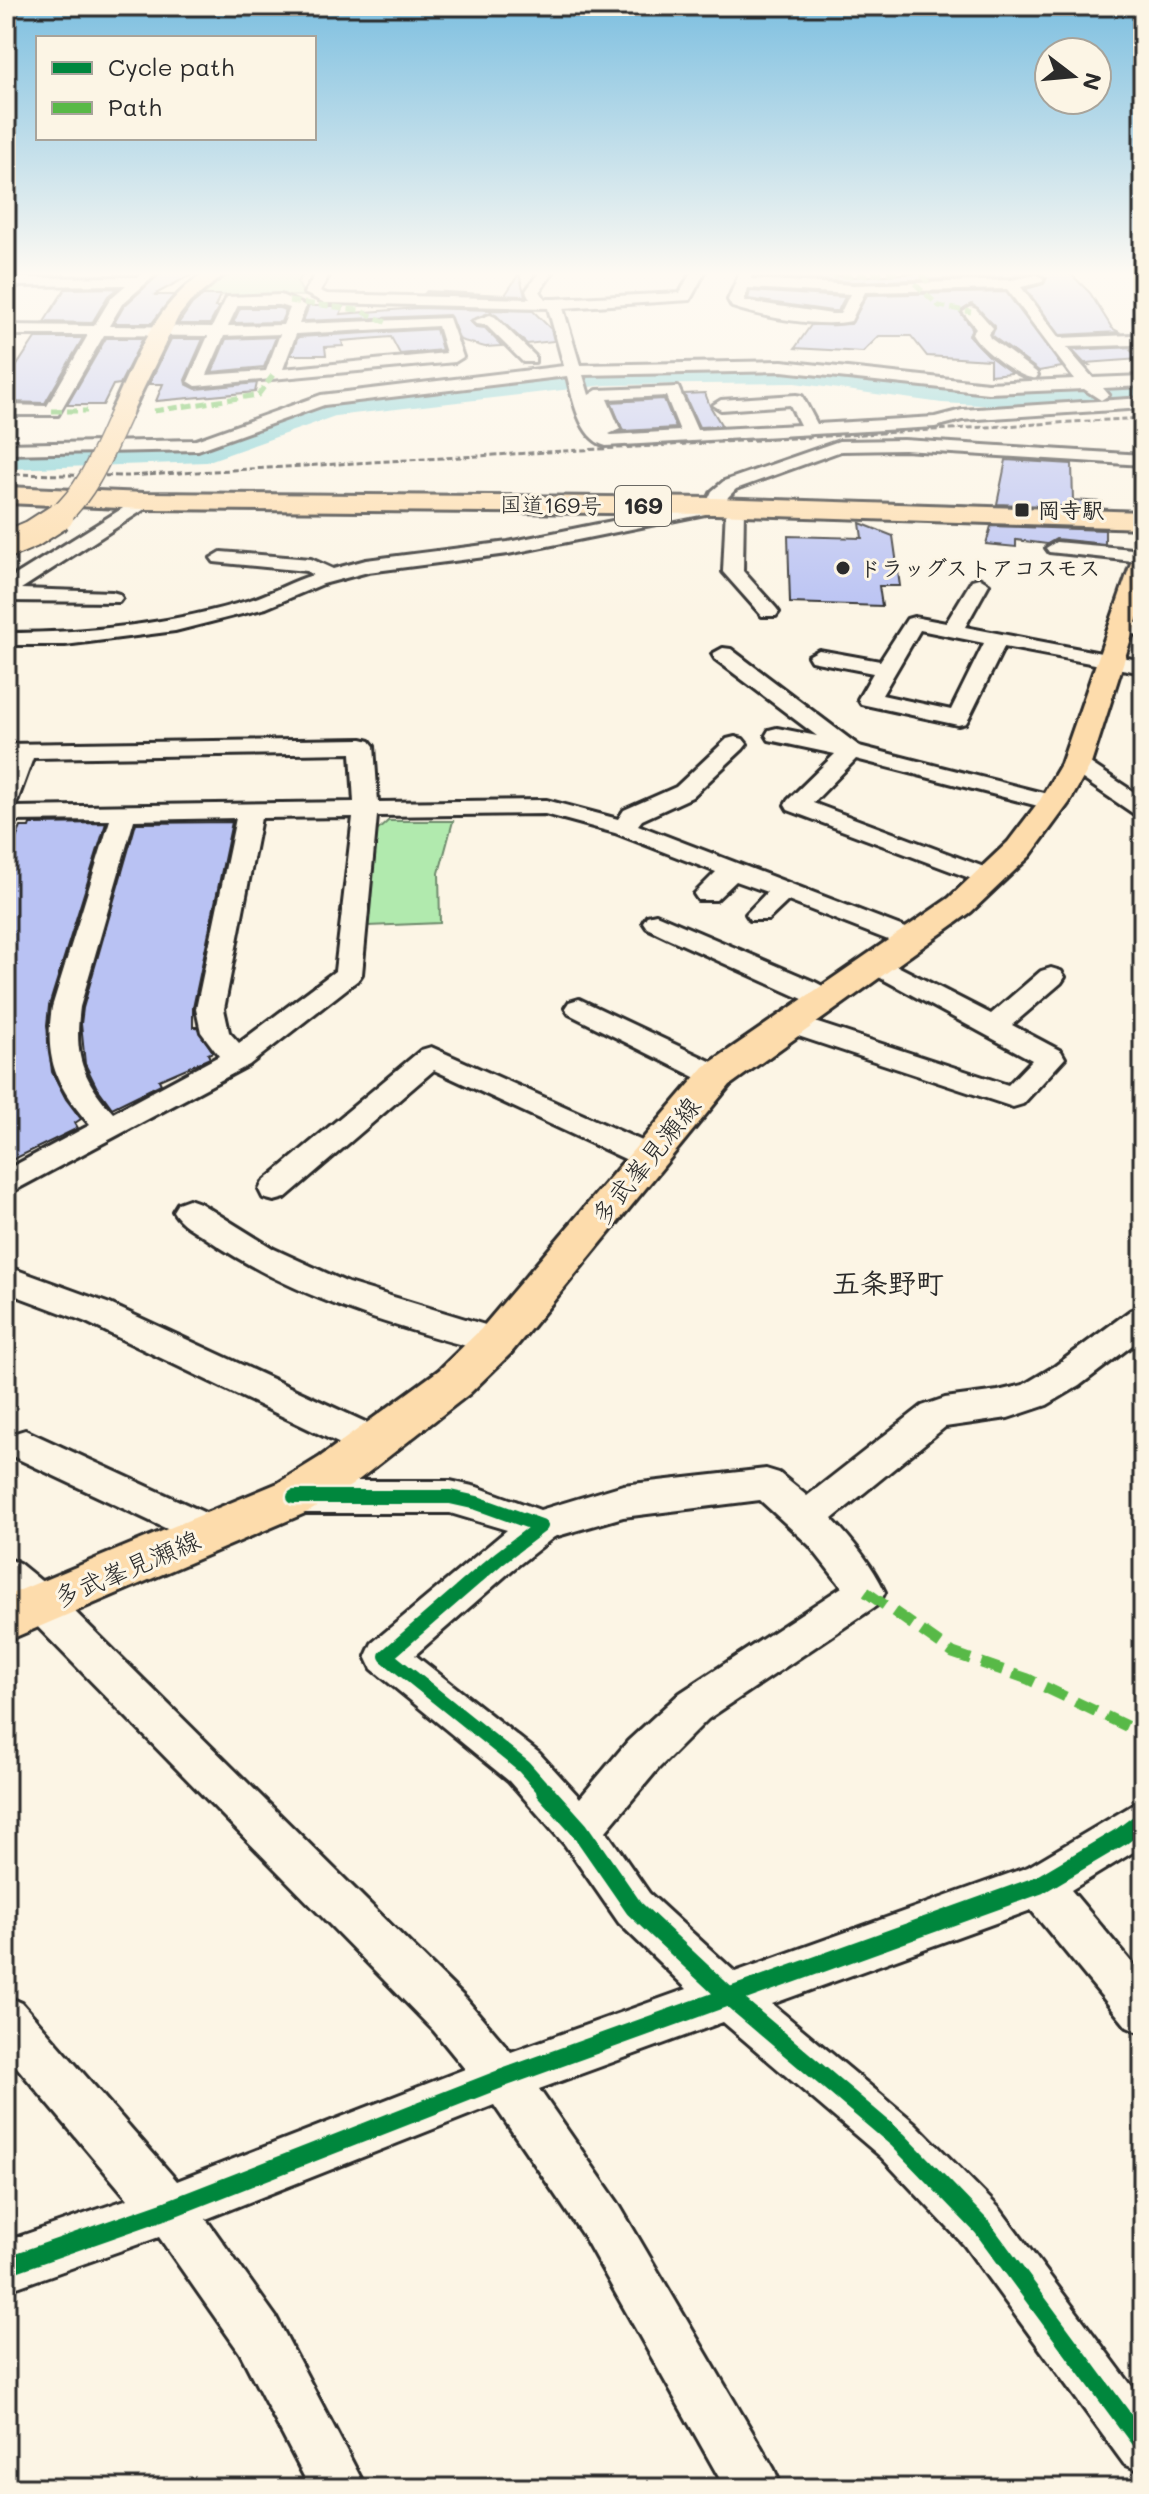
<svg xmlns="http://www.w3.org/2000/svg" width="1149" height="2494" font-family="Mali,'Klee One',sans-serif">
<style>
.green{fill:#b1eaae;stroke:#6e8a6c;stroke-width:2}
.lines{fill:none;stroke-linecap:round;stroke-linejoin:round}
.river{fill:#7ecfd5;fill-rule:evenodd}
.building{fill:#b9c2f3;stroke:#2b2b2b;stroke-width:2}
.minor-casing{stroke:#2b2b2b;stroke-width:6}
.major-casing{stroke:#2b2b2b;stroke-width:6}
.highway-casing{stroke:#2b2b2b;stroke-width:6}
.minor{fill:#fcf5e5;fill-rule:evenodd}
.major{fill:#fddcac;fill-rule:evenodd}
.highway{fill:#fddcac;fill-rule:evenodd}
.rail{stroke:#2b2b2b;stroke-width:3;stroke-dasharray:6 3;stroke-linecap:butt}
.major-bridge-far1-casing{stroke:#2b2b2b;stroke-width:24;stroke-linecap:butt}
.major-bridge-casing{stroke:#2b2b2b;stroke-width:31;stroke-linecap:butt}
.major-bridge-far1{stroke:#fddcac;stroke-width:21}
.major-bridge{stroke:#fddcac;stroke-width:27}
.quiet-far1{stroke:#58b947;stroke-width:5;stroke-dasharray:10 5;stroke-linecap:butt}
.quiet{stroke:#58b947;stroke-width:11;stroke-dasharray:23 11;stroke-linecap:butt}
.cycleway-far1-casing{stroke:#fcf5e5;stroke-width:19}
.cycleway-casing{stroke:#fcf5e5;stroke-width:23}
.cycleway-far1{stroke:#00873e;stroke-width:14}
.cycleway{stroke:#00873e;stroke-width:18}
.poi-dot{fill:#2b2b2b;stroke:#fcf5e5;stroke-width:3}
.labels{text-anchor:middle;stroke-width:6;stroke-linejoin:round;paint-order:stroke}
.far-street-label{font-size:22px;fill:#2b2b2b;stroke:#fcf5e5}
.far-poi-label{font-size:22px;font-weight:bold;fill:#2b2b2b;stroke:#fcf5e5;text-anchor:start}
.shield{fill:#fcf5e5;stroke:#6a6863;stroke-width:2}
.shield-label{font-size:24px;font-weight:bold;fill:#2b2b2b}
.street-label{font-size:26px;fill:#2b2b2b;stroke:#fcf5e5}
.neighbourhood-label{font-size:28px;font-weight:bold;fill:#2b2b2b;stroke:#fcf5e5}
</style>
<rect width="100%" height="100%" fill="#fcf5e5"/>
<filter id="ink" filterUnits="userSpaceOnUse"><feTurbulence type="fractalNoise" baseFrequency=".0125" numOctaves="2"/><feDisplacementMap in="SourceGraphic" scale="16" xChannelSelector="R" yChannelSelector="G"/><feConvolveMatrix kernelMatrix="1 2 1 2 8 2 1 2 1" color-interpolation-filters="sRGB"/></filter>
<g filter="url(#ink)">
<g class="green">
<polygon points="236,272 306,272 297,282 305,296 204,295 218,281"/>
<polygon points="388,821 453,821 439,873 440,923 368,926 377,831"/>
</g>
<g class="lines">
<polygon class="river" points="795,367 942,387 1035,390 1143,383 1143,399 1035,408 942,403 795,383 606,385 335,416 206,462 6,469 6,451 202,444 330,399 537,375 606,369"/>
</g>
<g class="building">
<polygon points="162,272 196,272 154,295 174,295 152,323 114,323 124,306"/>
<polygon points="755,272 854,277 935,272 1069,272 1090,293 1112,328 1119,332 1060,335 1026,289 1044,284 1047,278 1038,272 1011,277 854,282 754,276"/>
<polygon points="519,274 525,296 425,293 427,291 505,295"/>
<polygon points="118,288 108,296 92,323 44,322 65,289"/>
<polygon points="750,291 845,297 838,311 832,311 748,299"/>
<polygon points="1006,292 1062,367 1039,371 992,336 995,326 972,304 960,312 972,328 969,335 989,356 1012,373 990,375 990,360 927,356 911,336 879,336 863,352 795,348 811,325 851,324 867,295"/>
<polygon points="203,295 220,295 215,307 219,307 210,324 178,324 192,304"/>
<polygon points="309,306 344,306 340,314 418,308 533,311 551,329 554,341 527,344 491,312 470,321 476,327 485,328 502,346 485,347 460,340 449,315 303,321"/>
<polygon points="240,308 279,308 286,310 281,322 233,323"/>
<polygon points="436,329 442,350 400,354 391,337 342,341 343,346 325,347 326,355 291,355 298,337"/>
<polygon points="276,337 264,367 212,372 226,339"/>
<polygon points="35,338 83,338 45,403 6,402 6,373 12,373"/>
<polygon points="106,338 143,338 120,384 113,385 103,405 67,405"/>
<polygon points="171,339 203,339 185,380 186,384 196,389 257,383 255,392 156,401 163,384 149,384"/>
<polygon points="1133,347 1135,350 1130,350 1140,359 1086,363 1089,365 1086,365 1072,350"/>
<polygon points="705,393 710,406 722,426 699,427 684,394"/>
<polygon points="664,399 676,428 623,431 611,402"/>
<polygon points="1006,460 1072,464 1073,500 1102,502 1102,508 997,504"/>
<polygon points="860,523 893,536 900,586 879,586 882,606 790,603 788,536 862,538"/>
<polygon points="991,526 1105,530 1105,544 1056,539 1047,544 1016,540 1016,547 986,544"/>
<polygon points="232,822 193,1008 193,1027 197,1027 213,1052 208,1054 210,1058 159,1080 161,1084 112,1108 96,1086 85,1064 81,1024 83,1008 136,823"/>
<polygon points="106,823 49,1006 47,1025 52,1072 66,1099 81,1119 75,1123 78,1128 6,1163 6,861 21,827 29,827 30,824"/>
</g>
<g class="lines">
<defs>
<g id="minor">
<path d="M143,272H159L122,304L109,326L212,327L227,297L281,295L306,306L299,324L449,318L463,357L455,362L196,386L188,381L208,336L104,335L58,415H6V405L47,406L88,335H6V325L94,326L111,298L126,285L6,286V278L137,277ZM238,305H279L290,308L283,325L228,326ZM438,326L446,353L283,369L296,334ZM280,334L266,371L207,375L224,336Z"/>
<path d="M317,272H331L320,291L327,294L530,299L526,291L539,272H553L540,291L545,299H554L680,293L691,272H705L690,300L563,308L580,365L782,361L988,383L1074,379L1007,289L865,292L851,321C821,328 762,317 732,307L728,300L740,272H752L751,279L854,285L1011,280L1037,275L1044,279L1042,282L1021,287L1059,338L1131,335L1139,340L1131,345L1066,347L1093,378L1143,376V386L1103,388L1109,395L1101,400L1084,389L988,393L782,371L583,375L589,395L597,390L678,387L697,430L800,425L790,405L721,410L713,405L721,400L796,395L802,396L817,424L935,417L962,410L1143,398V408L962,420L935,427L606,446C579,439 573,398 567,376L324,405L198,450L6,454V444L196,440L321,395L564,366L548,308L325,303L304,293ZM748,288L850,294L840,314H832L744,301ZM666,396L680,431L611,435L609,434L620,429L607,399Z"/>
<path d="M971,307L976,309L993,328L988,334L990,338L1036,372L1038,375L1036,378C1021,381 978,347 972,333L976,328L963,312Z"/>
<polygon points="490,315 495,317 535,356 535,362 523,362 486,325 476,324 473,321"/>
<path d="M904,440L1143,455V465L904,450L841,451L736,489L728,497L722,510L715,512L508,554L368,572L323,584L266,608L175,631L65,645H6V633C88,633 172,624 250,600C272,593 292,581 313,575L306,571L214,562L211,558L221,552L311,559L333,569L366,560L508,542L707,502L712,491L724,481L839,441Z"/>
<polygon points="144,495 153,501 151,505 21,589 112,592 119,594 122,598 119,602 6,601 6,581"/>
<polygon points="735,501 744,507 743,571 776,608 779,612 776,616 762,616 723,572 726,507"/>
<polygon points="1056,542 1143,550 1143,562 1049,552 1046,548"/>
<path d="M979,578L989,584L965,627L1143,661V673L1004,647L969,718L966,723L958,725L861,704L858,699L873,673L811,661L808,656L819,650L880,661L907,619L914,617L946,623L972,580ZM920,630L984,643L951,710L882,695Z"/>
<polygon points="1122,620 1143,624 1143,636 1115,630 1112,626"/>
<polygon points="723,648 731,649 859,746 1063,798 1066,803 1063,808 1054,810 856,759 813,803 1000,873 1004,878 1000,883 991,886 788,810 785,805 788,800 835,754 769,740 766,735 769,730 777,728 817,736 715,659 712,654"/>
<path d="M735,737L743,739L747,744L743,749L692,797L642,820L638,825L919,933L923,939L919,945L910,947L901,945L788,901L768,920H750L746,914L767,892L736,881L716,900H698L694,894L716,872L615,833L545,814L377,816L362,974L358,980L249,1065L6,1195V1170L90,1125C56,1086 44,1059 52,1007L110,820L6,821V769L10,758H6V744L362,739L370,741L374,746L378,802L546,800L618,819L624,810L676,787L727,739ZM351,753L354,802L15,807L33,758ZM353,817L335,971L239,1043L229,1032L224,1009L261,818ZM236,818L196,1009L201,1032L219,1056L113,1113C81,1077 74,1055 80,1007L134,820Z"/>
<polygon points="1076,757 1084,759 1143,798 1143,816 1134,814 1068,769 1064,764 1068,759"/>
<polygon points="656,914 815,982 836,993 840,999 836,1005 826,1008 816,1005 668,938 647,928 643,922 647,916"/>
<polygon points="876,955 991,1014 1041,971 1051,968 1061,971 1065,977 1061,983 1012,1025 1061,1051 1065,1058 1023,1104 1013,1107 780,1030 776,1023 780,1016 790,1014 1008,1085 1032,1060 866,970 863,964 866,958"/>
<polygon points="579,999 727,1069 731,1076 727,1083 717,1086 707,1083 569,1014 565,1008 569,1002"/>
<polygon points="431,1047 660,1149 664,1157 660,1165 649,1168 638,1165 434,1070 285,1198 274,1201 263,1198 259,1190 263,1182 421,1050"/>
<path d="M189,1199L200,1203L274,1249L348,1283L508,1332L513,1341L508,1350L496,1354C395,1327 293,1298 206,1238C194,1230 180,1224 173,1211L178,1203Z"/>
<polygon points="6,1266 110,1304 387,1432 392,1443 387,1454 374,1458 361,1454 86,1322 6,1292"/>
<path d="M1143,1306V1337L1079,1386L1047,1405L1008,1418L945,1427L832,1519C853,1541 872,1564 885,1592L879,1604L708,1719L658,1769L606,1831L649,1893L735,1972L1028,1867L1143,1799V1846L1071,1890L1143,1976V2034L1127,2027L1031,1910L772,2004L915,2123L1000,2209L1143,2401V2472L1124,2464L964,2245L881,2157L723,2022L539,2089L618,2203L774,2469L782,2488H725L584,2237L494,2105L206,2219L276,2317L366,2488H310L240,2353L159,2237L6,2291V2241L128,2199L6,2054V1996L22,2003L177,2181L465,2069L434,2031L28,1617L6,1598V1558L19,1563L56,1593L466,1999L511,2052L687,1989L619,1923L565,1845L509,1781L372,1669L366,1656L372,1643L507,1530L450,1513H294L281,1508L276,1497L281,1486L294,1481H450L477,1487L540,1510L623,1485L766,1469L779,1473L807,1496L922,1406L945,1398L998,1391L1023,1385L1055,1366L1131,1310ZM760,1500L809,1545L842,1587L680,1693L628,1741L580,1798L539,1753L415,1655L512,1570L554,1537L623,1517Z"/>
<polygon points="25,1430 225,1522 231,1533 225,1544 212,1549 199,1544 12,1456 7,1445 12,1434"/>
</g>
<g id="major">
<path d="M206,272H227L190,302L178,317L130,416H114L111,411C135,360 155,303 206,272Z"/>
<polygon points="1143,556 1143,601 1091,764 1069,803 1030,856 971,912 730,1085 511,1353 469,1394 352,1485 310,1511 6,1641 6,1596 278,1483 320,1457 439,1370 481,1329 704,1067 949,898 1008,842 1040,800 1061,764 1131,563 1134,558"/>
</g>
<polygon id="highway" points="6,487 144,493 715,498 1143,512 1143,528 715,514 144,509 6,503"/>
</defs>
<use href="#minor" class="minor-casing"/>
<use href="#major" class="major-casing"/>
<use href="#highway" class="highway-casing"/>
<use href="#minor" class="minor"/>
<use href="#major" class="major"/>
<use href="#highway" class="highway"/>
<polyline class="rail" points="6,474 127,476 1143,418"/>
<defs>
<path id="major-bridge-far1" d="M57,518C90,490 104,449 122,411"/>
<polyline id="major-bridge" points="6,545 32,534 60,516"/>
</defs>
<use href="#major-bridge-far1" class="major-bridge-far1-casing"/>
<use href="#major-bridge" class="major-bridge-casing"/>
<use href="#major-bridge-far1" class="major-bridge-far1"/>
<use href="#major-bridge" class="major-bridge"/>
<g class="quiet-far1">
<polyline points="829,272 836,277 903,272"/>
<polyline points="908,272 919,272 929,284"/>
<polyline points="915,284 939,306 971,312"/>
<polyline points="289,301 359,310 390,324"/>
<polyline points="52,411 87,411"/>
<polyline points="154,411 258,395 273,375"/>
</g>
<polyline class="quiet" points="866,1592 953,1653 1028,1679 1143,1734"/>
<defs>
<polyline id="cycleway-far1" points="294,1497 450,1497 477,1503 541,1526 499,1558 386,1656 524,1767 547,1793"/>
<g id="cycleway">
<polyline points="545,1791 580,1830 634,1908 728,1996 898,2140 982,2227 1143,2445"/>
<polyline points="6,2266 169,2209 503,2078 1039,1885 1122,1836 1143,1820"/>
</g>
</defs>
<use href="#cycleway-far1" class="cycleway-far1-casing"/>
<use href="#cycleway" class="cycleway-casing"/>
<use href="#cycleway-far1" class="cycleway-far1"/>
<use href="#cycleway" class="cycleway"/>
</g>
</g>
<linearGradient id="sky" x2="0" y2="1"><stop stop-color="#7dbfe0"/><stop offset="0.44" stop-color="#fefaf3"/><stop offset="1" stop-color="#fefaf3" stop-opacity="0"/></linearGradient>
<rect width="1149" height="621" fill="url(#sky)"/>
<g class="poi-dot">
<rect x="1014" y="502" width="16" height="16" rx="4"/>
<circle cx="843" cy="568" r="8"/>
</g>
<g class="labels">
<g class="far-street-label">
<text transform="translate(551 505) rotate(1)" y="8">国道169号</text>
</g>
<g class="far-poi-label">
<text x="1038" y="518">岡寺駅</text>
<text x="859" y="576">ドラッグストアコスモス</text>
</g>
<rect class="shield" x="615" y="486" width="56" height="40" rx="6"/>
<g class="shield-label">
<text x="643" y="514">169</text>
</g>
<g class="street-label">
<text transform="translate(646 1161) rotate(-51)" y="9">多武峯見瀬線</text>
<text transform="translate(127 1569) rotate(-23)" y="9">多武峯見瀬線</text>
</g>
<g class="neighbourhood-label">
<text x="888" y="1293">五条野町</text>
</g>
</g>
<rect width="1149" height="2494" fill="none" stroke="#fcf5e5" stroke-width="32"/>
<rect x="16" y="16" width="1117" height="2462" fill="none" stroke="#2b2b2b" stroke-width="3" filter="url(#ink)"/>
<rect x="36" y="36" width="280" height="104" fill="#fcf5e5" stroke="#a8a49b" stroke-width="2"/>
<rect x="52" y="62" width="40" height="12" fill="#00873e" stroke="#a8a49b" stroke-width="2"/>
<text x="108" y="76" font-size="24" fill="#2b2b2b">Cycle path</text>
<rect x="52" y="102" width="40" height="12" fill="#58b947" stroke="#a8a49b" stroke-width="2"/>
<text x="108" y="116" font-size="24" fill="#2b2b2b">Path</text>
<g transform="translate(1073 76) rotate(106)"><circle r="38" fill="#fcf5e5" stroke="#a8a49b" stroke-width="2"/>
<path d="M0-6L14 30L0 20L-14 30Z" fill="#2b2b2b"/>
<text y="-12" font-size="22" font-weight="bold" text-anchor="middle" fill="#2b2b2b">N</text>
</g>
</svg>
